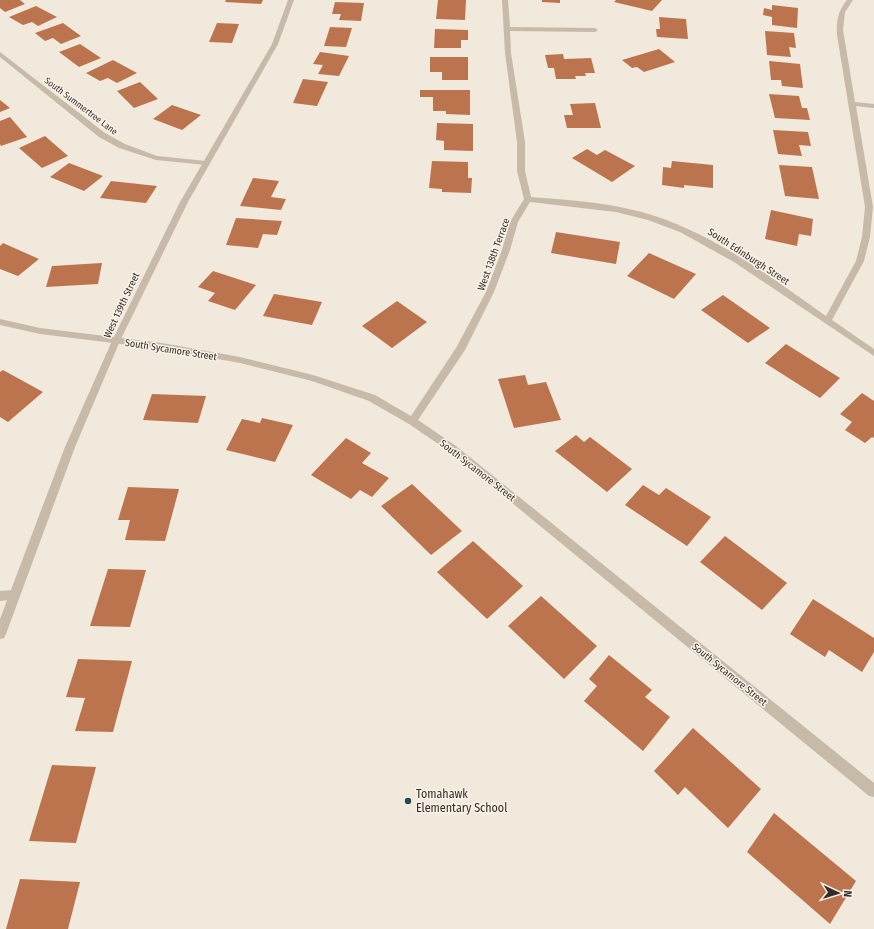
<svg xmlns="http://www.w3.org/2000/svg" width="874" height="929" font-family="'Fira Sans Condensed',sans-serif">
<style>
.building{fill:#bc744e}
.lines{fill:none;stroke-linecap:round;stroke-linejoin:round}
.minor{fill:#c7baa9;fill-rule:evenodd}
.tertiary{fill:#c7baa9;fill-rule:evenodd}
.poi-dot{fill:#214a53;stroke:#f8f2e8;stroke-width:1.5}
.labels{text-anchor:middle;stroke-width:3;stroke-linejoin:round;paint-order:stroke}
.far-street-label{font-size:9px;fill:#352e28;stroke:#f8f2e8}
.street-label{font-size:10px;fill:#352e28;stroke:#f8f2e8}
.near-poi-label{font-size:12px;fill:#352e28;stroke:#f8f2e8;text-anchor:start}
</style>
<rect width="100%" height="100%" fill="#f0e9dc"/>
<g class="building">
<polygon points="0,0 20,0 25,4 5,12 0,8"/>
<polygon points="226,0 263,0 261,4 225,2"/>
<polygon points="438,0 466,0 465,20 436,19"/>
<polygon points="542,0 560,0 560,3 542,2"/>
<polygon points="616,0 662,0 652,11 614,2"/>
<polygon points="335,2 364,3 361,21 339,20 341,14 332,14"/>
<polygon points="772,5 798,8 797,28 772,25 772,17 763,15 764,8 772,10"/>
<polygon points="36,6 57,17 38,26 32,22 23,25 9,17"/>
<polygon points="659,17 686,19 688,39 657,37 656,29 660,29"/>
<polygon points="63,23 81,36 61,44 53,38 45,41 35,33"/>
<polygon points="217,23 239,24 232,43 209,42"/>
<polygon points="330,27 352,28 346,47 324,46"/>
<polygon points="435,29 468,30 468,40 461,40 461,48 434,48"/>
<polygon points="765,31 794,33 796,48 789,47 791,57 767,55"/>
<polygon points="80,44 101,58 79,67 59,52"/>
<polygon points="659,49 675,62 644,72 637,67 632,68 622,60"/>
<polygon points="320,52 349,56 339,76 318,74 323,65 313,64"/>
<polygon points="563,54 564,59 591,58 595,73 585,73 586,76 575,76 576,79 556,79 554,68 548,68 545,55"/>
<polygon points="430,57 468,57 468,80 442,80 442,72 430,72"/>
<polygon points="113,60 137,73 117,83 108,78 100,81 86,73"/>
<polygon points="769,61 800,64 803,88 782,86 781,80 771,80"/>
<polygon points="303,79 328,82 317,106 293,103"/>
<polygon points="140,82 158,99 134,108 117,91"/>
<polygon points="420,90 470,90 470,115 446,114 446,111 433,111 433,97 420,97"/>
<polygon points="769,94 799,96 802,108 807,108 810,120 775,118"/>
<polygon points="0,100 10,108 0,112"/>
<polygon points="595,103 601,128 567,128 564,115 573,115 570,104"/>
<polygon points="172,105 201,115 182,130 153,119"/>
<polygon points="10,117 27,137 1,146 0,144 0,121"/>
<polygon points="437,123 473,124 473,151 444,150 444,141 436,140"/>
<polygon points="773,130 808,132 811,146 799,145 802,156 778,154"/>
<polygon points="45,136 68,156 42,168 19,148"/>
<polygon points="587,149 597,155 605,150 635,166 612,182 572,158"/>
<polygon points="432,161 468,162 468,178 472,178 471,193 442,192 442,189 429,188"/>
<polygon points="672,161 713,165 713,188 684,185 684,188 662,185 663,167 671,168"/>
<polygon points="69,163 103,176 84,191 50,177"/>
<polygon points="779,165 812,167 819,199 785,196"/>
<polygon points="253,178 279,181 271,197 286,199 281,210 240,206"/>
<polygon points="111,181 157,186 146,203 100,198"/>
<polygon points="771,210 813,219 811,236 799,234 797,246 765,239"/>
<polygon points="236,218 282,221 277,235 263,234 258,248 226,245"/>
<polygon points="556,232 620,242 616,264 551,253"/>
<polygon points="3,243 39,259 18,276 0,269 0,246"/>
<polygon points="649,253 696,274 674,299 627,276"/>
<polygon points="102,263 98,284 46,287 52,266"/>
<polygon points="213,271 256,285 235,310 208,301 215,293 198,287"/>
<polygon points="274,294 322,302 312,325 263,316"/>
<polygon points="723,295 770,328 748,343 701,310"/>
<polygon points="397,301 427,322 392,348 362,326"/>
<polygon points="786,344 840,378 820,398 765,363"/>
<polygon points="3,370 43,392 8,422 0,417 0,372"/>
<polygon points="525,375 528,385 546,382 561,420 514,428 498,379"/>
<polygon points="862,393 874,401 874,438 872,437 865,443 845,430 852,422 840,414"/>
<polygon points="152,394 206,396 198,423 143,420"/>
<polygon points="262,418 293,425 275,462 226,450 242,419 260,423"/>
<polygon points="576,435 584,442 590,437 632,469 607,492 555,451"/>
<polygon points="346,438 371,453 362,463 389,478 372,497 360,490 351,499 311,475"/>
<polygon points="412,484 462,531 431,555 381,506"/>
<polygon points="643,485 659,495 666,488 711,517 687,546 625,505"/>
<polygon points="128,487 179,489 165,541 125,540 130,520 118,520"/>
<polygon points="725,536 787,583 762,610 700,562"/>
<polygon points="473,541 523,586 487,619 437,572"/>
<polygon points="108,569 146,570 130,627 90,626"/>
<polygon points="541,596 597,646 564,679 508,626"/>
<polygon points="813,599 874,638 874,652 862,672 829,650 825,657 790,634"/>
<polygon points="609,655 652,690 645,697 670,717 643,751 584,701 597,686 589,679"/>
<polygon points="78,659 132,661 113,732 75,731 85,698 66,697"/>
<polygon points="693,728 761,789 728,828 685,787 678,795 654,771"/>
<polygon points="52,765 96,767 76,843 29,841"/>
<polygon points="774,813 856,881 830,924 747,852"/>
<polygon points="20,879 80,882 68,929 6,929"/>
</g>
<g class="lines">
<g class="minor">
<path d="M502,0H508L510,27L595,28L598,30L595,32L510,31L511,53L525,142V171L531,197C573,200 615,203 655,216C718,237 772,278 826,316L856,261L862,237L865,207L837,35C836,21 838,11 847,0H853L845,12L843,30L855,102L874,104V108L856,106L873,207L870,237L864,261L832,320L874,349V356L734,262L680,232L648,220L616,212L530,202L518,222L510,250L494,292L465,350L418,420L456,446L874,783V797L869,796L450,452L409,424L369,401L312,381L240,363L162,349L40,334L0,325V319L40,328L162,343L240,357L313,375L375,395L411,416L456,348L486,292L502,250L510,222L524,199L517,171V142L505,53Z"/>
<polygon points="0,52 105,133 125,144 157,156 206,161 210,163 206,165 156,160 119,148 99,137 0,57"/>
<polygon points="14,590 18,591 20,595 18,599 0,601 0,591"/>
</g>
<polygon class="tertiary" points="288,0 294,0 278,44 188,202 120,341 75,447 6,634 4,638 0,639 0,619 65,447 112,341 180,202 272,44"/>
</g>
<circle class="poi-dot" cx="408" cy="801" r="4"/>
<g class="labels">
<g class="far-street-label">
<text transform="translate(81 106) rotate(37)" y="3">South Summertree Lane</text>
</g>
<g class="street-label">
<text transform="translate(493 254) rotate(-70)" y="4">West 138th Terrace</text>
<text transform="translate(749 256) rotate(33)" y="4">South Edinburgh Street</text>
<text transform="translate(121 305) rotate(-65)" y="4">West 139th Street</text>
<text transform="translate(171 349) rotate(9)" y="4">South Sycamore Street</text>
<text transform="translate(478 470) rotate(38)" y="4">South Sycamore Street</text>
<text transform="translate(730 674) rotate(39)" y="4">South Sycamore Street</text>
</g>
<g class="near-poi-label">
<text x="416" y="798">Tomahawk<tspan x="416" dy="14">Elementary School</tspan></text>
</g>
</g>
<g transform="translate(838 893) rotate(94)" stroke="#f8f2e8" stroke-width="3" paint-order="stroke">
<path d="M0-3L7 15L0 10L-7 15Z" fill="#352e28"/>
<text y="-6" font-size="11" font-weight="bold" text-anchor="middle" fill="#352e28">N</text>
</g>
</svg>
